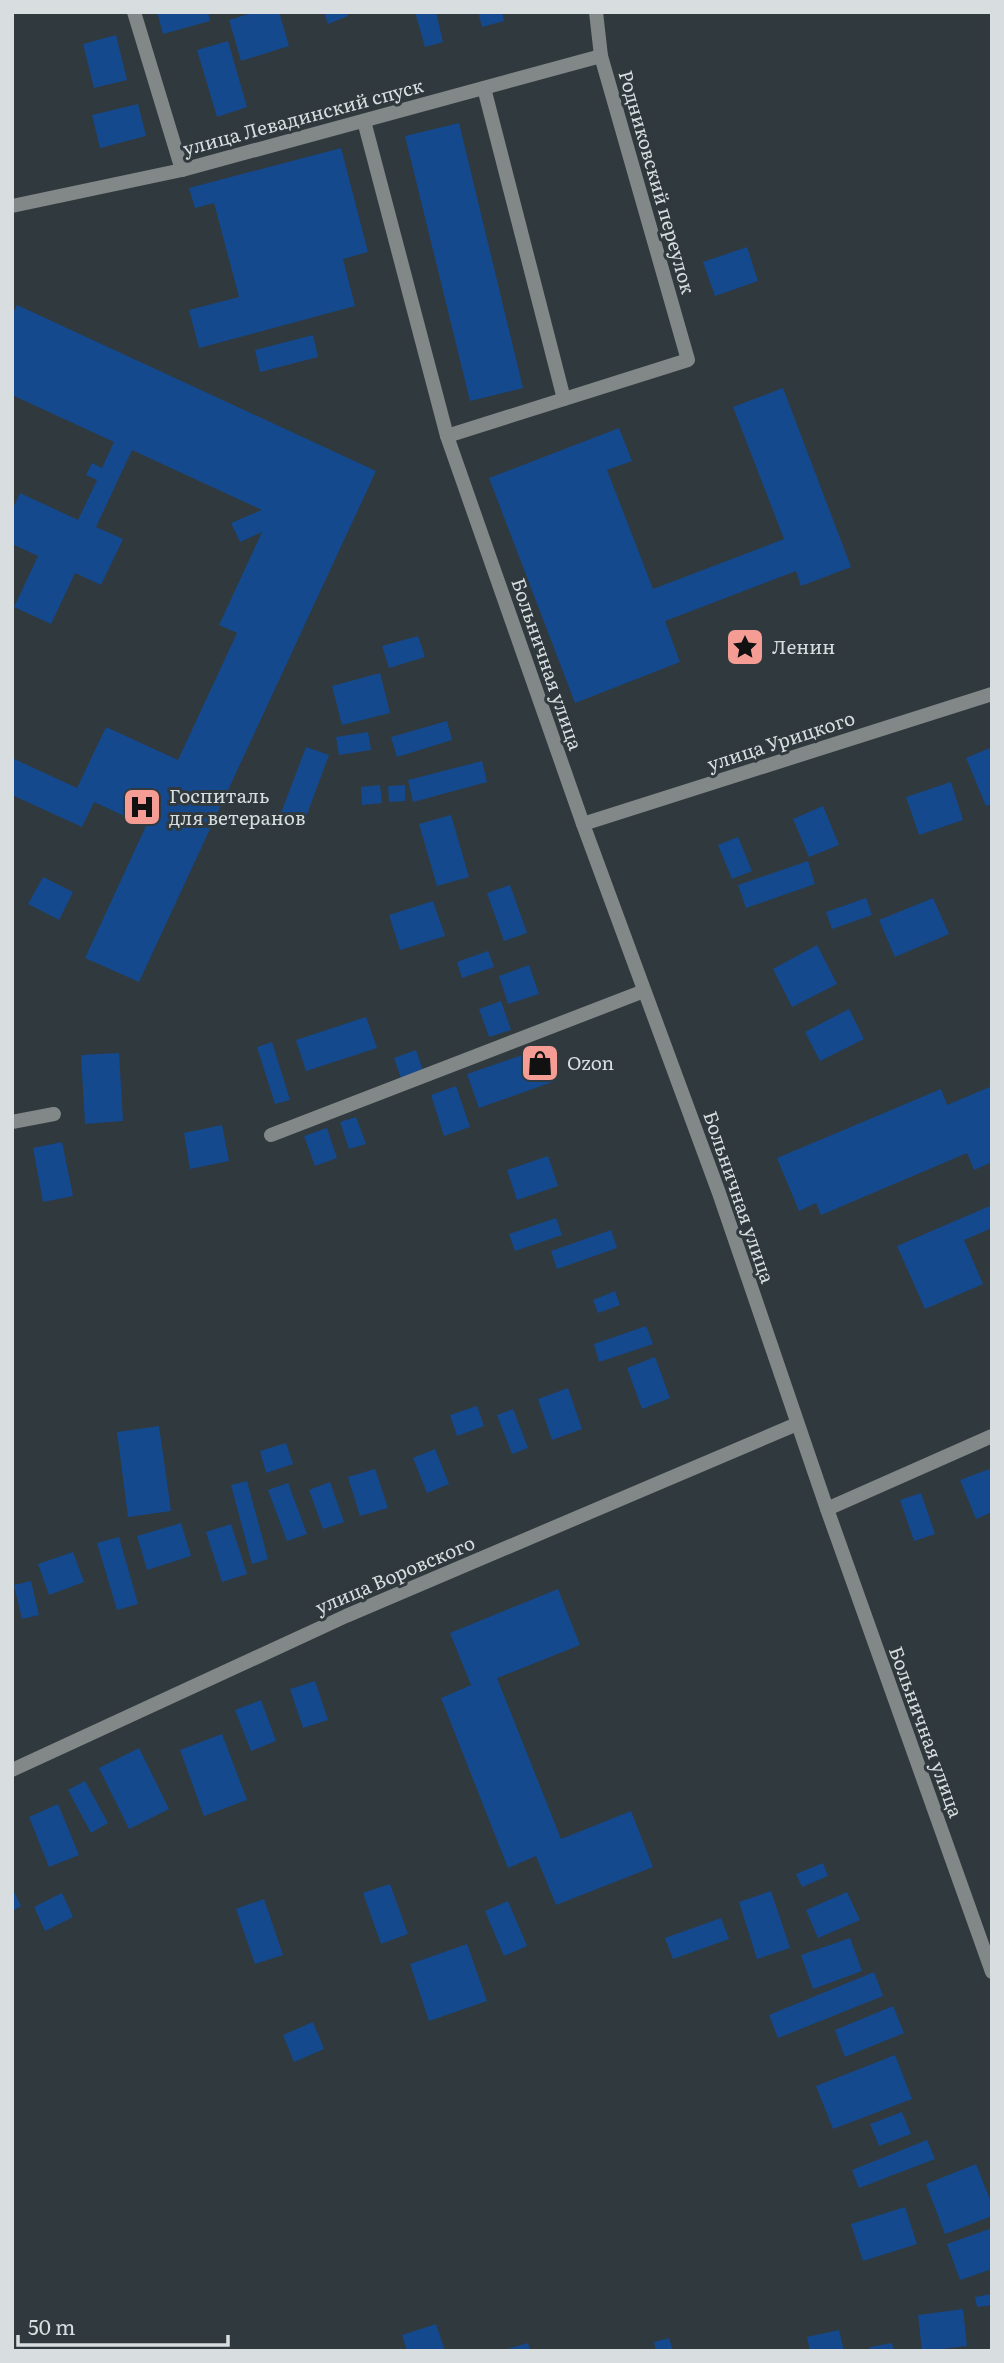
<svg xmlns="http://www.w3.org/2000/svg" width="1004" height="2363" font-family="Literata,serif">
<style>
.building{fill:#15498d}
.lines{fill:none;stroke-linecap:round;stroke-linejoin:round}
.lane{stroke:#828787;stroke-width:14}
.street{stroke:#828787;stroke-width:14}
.labels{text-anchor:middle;stroke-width:6;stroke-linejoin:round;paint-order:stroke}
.street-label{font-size:19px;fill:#d8dde0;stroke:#30393d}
.poi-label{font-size:19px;fill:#d8dde0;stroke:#30393d;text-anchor:start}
</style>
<rect width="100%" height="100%" fill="#30393d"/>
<g class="building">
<polygon points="157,12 208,12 210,21 163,34"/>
<polygon points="255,12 279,12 289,46 241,61 229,20"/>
<polygon points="324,12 347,12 348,16 328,24"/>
<polygon points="415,12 436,12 443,42 425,47"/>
<polygon points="478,12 502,12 504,21 482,27"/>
<polygon points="116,35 127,80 94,88 83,44"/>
<polygon points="228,41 247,107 217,117 197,50"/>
<polygon points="138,104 146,136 100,148 92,115"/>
<polygon points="459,123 523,388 470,401 405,136"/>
<polygon points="341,148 368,252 343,259 355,306 199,348 189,310 239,297 214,203 195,208 189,188"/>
<polygon points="747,247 758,281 715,296 703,262"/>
<polygon points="17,305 376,471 139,982 85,958 146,826 94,802 82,827 12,795 12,758 77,788 106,727 178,760 237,633 219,625 262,532 240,542 231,523 262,510 132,450 96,527 123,539 101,585 75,573 51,624 14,607 38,556 12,544 12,510 20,493 78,520 97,480 86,475 92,463 102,468 114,442 12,395 12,315"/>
<polygon points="313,335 318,357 260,372 255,350"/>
<polygon points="783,388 851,567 801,586 796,571 665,621 680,662 575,703 489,478 619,428 632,461 607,470 653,589 784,539 733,407"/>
<polygon points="418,636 425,657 389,668 382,646"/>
<polygon points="380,673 390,713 342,725 332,686"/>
<polygon points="447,721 452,740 397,757 391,737"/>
<polygon points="368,732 371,750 339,755 336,737"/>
<polygon points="306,747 329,755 304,822 281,813"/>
<polygon points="992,747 992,804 986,806 966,758"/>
<polygon points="482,761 487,782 413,802 408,780"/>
<polygon points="951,782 963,820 919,835 906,797"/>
<polygon points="380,785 382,803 362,805 361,787"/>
<polygon points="405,785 405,801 389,802 388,786"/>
<polygon points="823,806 839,845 809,857 793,819"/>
<polygon points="451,815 469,877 437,886 419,824"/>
<polygon points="738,837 752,871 732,879 718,845"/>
<polygon points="808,861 815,884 746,908 738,885"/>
<polygon points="43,877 73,892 59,920 28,904"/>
<polygon points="510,885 527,933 504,941 487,893"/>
<polygon points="866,898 872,915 832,929 826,912"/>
<polygon points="933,898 949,934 895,957 879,920"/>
<polygon points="433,901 445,936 400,950 389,915"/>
<polygon points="817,945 837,984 792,1007 773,969"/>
<polygon points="488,951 494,967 462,978 457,962"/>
<polygon points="529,965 539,994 508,1004 499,976"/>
<polygon points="501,1001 511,1030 489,1037 479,1009"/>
<polygon points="849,1009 864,1039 820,1061 805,1032"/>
<polygon points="366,1017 377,1048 306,1071 296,1040"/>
<polygon points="272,1042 290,1100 275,1104 257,1047"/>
<polygon points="543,1048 555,1081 479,1108 467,1074"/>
<polygon points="416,1050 423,1070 401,1078 394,1058"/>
<polygon points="119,1053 123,1121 85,1124 81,1055"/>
<polygon points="456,1086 470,1127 444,1136 431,1095"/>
<polygon points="992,1086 992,1162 974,1170 967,1153 821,1215 816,1203 799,1211 777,1158 941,1089 947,1105"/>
<polygon points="356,1117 366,1144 349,1149 340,1122"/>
<polygon points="222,1125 229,1161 190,1169 184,1133"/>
<polygon points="327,1128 337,1158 315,1166 304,1136"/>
<polygon points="62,1142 73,1196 43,1202 33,1148"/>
<polygon points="548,1156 558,1186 517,1200 507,1170"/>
<polygon points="992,1205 992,1228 964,1240 983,1284 925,1309 897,1246"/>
<polygon points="556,1218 562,1235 515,1251 509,1234"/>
<polygon points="611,1230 617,1248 557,1269 551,1251"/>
<polygon points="615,1291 620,1305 598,1313 593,1300"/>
<polygon points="646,1326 653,1344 599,1362 594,1344"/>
<polygon points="655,1357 670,1398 642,1409 627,1368"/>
<polygon points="568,1388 582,1429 552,1440 538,1399"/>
<polygon points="477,1406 484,1426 457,1436 450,1415"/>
<polygon points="513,1409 528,1448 512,1454 497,1415"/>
<polygon points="159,1426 171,1511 128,1517 117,1432"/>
<polygon points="286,1443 293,1464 266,1473 260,1451"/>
<polygon points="435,1449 449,1484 427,1493 413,1458"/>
<polygon points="992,1468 992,1512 976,1519 960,1480"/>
<polygon points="375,1469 388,1508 360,1516 348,1477"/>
<polygon points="247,1481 268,1559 252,1564 231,1485"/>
<polygon points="330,1482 344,1522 323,1529 309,1490"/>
<polygon points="288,1483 307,1534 287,1541 268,1490"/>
<polygon points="921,1493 935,1534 914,1541 900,1500"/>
<polygon points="181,1523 191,1556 147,1570 137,1536"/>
<polygon points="231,1524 247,1574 222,1582 206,1532"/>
<polygon points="119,1537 138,1604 117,1610 97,1543"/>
<polygon points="73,1552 84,1582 49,1595 38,1564"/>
<polygon points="31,1581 39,1615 22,1619 14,1585"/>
<polygon points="558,1589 580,1645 497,1678 561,1839 631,1811 653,1867 556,1905 536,1856 508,1868 441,1698 471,1685 450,1633"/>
<polygon points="315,1681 328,1720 303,1728 290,1689"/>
<polygon points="261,1700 276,1741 251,1751 235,1710"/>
<polygon points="222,1734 247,1800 204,1816 180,1750"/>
<polygon points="139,1748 169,1809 129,1829 99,1768"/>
<polygon points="85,1781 108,1823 91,1833 68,1790"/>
<polygon points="58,1804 79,1855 49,1867 29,1817"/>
<polygon points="823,1863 828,1876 802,1887 796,1874"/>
<polygon points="390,1884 408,1934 381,1944 363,1893"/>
<polygon points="12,1888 21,1906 12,1911"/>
<polygon points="771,1891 790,1948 757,1959 739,1902"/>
<polygon points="847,1892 860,1920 818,1938 806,1910"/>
<polygon points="62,1893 73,1917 45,1931 34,1907"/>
<polygon points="264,1899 283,1955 255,1964 236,1909"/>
<polygon points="508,1901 527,1946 504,1956 485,1911"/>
<polygon points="721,1918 729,1939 673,1959 665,1938"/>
<polygon points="850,1938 862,1971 813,1989 801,1955"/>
<polygon points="467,1944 487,2001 429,2021 410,1964"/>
<polygon points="874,1972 883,1996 778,2038 769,2015"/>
<polygon points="893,2006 904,2033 845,2057 835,2030"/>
<polygon points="313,2022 324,2049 294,2062 283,2035"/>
<polygon points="895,2055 912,2099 833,2129 816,2086"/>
<polygon points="902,2112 911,2134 879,2146 870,2124"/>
<polygon points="927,2140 935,2159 859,2188 852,2170"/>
<polygon points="976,2164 992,2205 992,2216 945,2234 926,2184"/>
<polygon points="905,2207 917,2244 863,2261 851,2224"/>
<polygon points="992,2228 992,2269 960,2280 947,2244"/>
<polygon points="992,2294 992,2305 977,2307 975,2297"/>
<polygon points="963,2309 967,2346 922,2351 918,2315"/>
<polygon points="436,2324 445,2351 407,2351 402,2335"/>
<polygon points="839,2330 844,2351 810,2351 807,2337"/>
<polygon points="669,2338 673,2351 656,2351 654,2342"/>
<polygon points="528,2343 530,2351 504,2351 504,2350"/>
<polygon points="892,2343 894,2351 871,2351 870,2347"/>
</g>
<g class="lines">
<g class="lane">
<polyline points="134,12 182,170"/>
<polyline points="484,88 564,399"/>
<polyline points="447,436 688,360 601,56 596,12"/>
<polyline points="271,1135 644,991"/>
</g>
<g class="street">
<polyline points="364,121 447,436 583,824 719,1193 827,1509 992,1972"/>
<polyline points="12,206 182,170 601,56"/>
<polyline points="583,824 992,694"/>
<polyline points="12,1122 54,1114"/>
<polyline points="827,1509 992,1436"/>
<polyline points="12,1770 346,1616 797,1424"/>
</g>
</g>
<defs>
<symbol id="sight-square" viewBox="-11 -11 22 22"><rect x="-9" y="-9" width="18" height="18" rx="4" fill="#f59c94" stroke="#30393d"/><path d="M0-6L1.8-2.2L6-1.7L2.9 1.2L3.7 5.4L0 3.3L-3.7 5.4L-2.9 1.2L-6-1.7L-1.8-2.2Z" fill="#111"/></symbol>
<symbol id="hospital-square" viewBox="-11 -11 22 22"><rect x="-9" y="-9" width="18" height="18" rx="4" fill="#f59c94" stroke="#30393d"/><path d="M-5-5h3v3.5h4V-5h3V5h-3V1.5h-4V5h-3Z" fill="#111"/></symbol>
<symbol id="shop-square" viewBox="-11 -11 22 22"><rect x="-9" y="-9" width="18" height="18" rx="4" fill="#f59c94" stroke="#30393d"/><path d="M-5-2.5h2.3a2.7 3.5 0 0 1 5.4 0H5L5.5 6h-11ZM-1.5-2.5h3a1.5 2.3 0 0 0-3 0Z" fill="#111"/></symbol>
</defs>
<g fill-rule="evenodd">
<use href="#sight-square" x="723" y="625" width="44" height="44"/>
<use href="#hospital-square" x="120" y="785" width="44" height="44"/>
<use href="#shop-square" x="518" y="1041" width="44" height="44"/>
</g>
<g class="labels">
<g class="street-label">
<text transform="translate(303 117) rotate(-15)" y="7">улица Левадинский спуск</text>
<text transform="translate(657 182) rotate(74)" y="7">Родниковский переулок</text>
<text transform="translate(547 664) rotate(71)" y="7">Больничная улица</text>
<text transform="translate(781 741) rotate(-18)" y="7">улица Урицкого</text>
<text transform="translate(739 1197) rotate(71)" y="7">Больничная улица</text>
<text transform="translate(395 1575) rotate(-23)" y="7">улица Воровского</text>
<text transform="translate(926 1732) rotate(70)" y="7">Больничная улица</text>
</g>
<g class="poi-label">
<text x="772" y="654">Ленин</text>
<text x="169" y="803">Госпиталь<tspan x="169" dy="22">для ветеранов</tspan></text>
<text x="567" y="1070">Ozon</text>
</g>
</g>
<rect width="1004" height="2363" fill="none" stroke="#d8dde0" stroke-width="28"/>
<path d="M18 2335v10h210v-10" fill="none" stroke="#d8dde0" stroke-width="3.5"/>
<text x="28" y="2335" font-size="21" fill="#d8dde0" stroke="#30393d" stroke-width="5" paint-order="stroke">50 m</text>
</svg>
